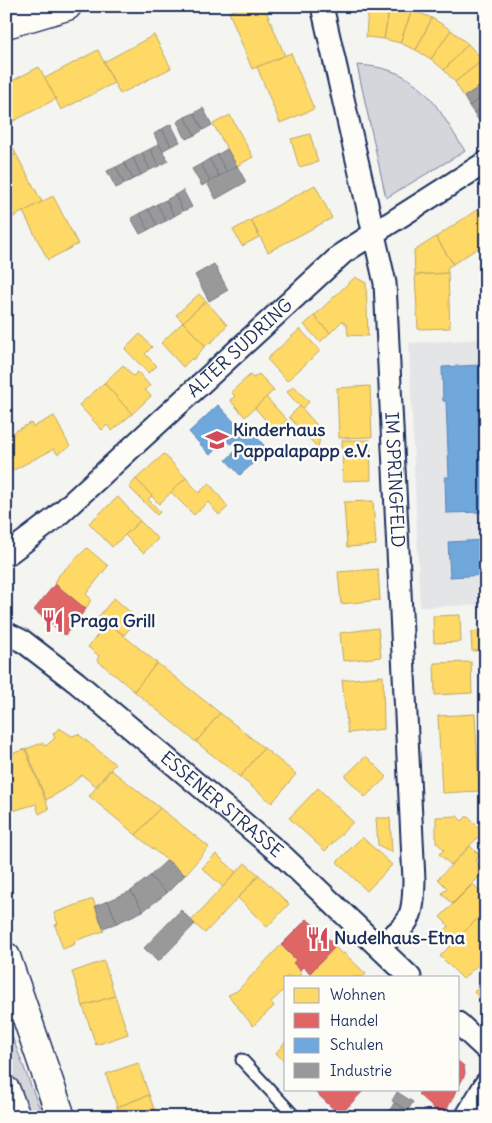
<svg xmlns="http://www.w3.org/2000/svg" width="492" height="1123" font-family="Delius,sans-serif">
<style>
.built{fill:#e4e5e6}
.green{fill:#d4d6db;stroke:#78829c}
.homes{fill:#ffd966;stroke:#bba664}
.shops{fill:#e06666;stroke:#a55664}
.schools{fill:#6fa8dc;stroke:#5684b6}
.industry{fill:#999;stroke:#737987}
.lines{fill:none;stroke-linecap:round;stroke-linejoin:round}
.service-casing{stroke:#1b2f5e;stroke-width:15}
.minor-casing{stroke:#1b2f5e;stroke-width:25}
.secondary-casing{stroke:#1b2f5e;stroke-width:31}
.primary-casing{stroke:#1b2f5e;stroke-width:31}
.service{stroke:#fdfcf7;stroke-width:11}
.minor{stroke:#fdfcf7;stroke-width:21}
.secondary{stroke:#fdfcf7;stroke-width:28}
.primary{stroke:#fdfcf7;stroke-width:28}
.labels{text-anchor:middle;stroke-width:5;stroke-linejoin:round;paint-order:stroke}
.street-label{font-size:18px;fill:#1b2f5e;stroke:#fdfcf7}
.poi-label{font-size:18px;font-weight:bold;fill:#1b2f5e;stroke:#fdfcf7;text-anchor:start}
</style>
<rect width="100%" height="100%" fill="#f4f4f1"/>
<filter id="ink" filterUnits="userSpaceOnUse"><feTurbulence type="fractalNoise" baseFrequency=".02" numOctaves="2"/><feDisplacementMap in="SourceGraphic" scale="10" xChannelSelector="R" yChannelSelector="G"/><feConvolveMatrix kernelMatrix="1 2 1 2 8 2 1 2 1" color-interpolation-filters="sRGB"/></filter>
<g filter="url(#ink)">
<polygon class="built" points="486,339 486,605 420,607 409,343"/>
<g class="green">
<path d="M357,65C422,68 434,103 465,151L386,198Z"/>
<polygon points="6,1021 43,1117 28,1117 6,1057"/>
</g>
<g class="homes">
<polygon points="243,6 264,6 285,56 252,69 229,12"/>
<polygon points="368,6 390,6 384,39 366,37"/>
<polygon points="390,6 412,10 400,43 384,39"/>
<polygon points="412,10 432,18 416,50 400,43"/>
<polygon points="432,18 451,30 431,59 416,50"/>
<polygon points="451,30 468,44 444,70 431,59"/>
<polygon points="154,35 171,68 120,94 104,62"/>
<polygon points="468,44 483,60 455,82 444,70"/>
<polygon points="98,50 114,83 61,110 45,78"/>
<polygon points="291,53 314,109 280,123 257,67"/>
<polygon points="483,60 486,65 486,83 464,97 455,82"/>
<polygon points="39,67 56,99 6,125 6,84"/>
<polygon points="230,115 253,157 237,166 213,124"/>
<polygon points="6,134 16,154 6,159"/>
<polygon points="310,134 318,162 299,167 291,139"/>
<polygon points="16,154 42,202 11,218 6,209 6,159"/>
<polygon points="315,185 332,218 268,252 251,220"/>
<polygon points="53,196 78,244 48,260 23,212"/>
<polygon points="478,209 486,222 486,243 453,264 436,237"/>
<polygon points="251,220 259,237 242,246 233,230"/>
<polygon points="436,237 453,264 447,268 448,273 415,275 414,251"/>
<polygon points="448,273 450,328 418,329 415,275"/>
<polygon points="355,277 366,283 368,336 348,335 347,325 342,321 330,333 314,316"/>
<polygon points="199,294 206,301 183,322 176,315"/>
<polygon points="206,301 227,325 213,341 205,346 183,322"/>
<polygon points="314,316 330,333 320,342 304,325"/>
<polygon points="183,322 205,346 193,360 192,358 183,367 161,343"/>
<polygon points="300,329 320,351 287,381 267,359"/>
<polygon points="140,334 152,347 145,354 157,366 148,373 125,349"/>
<polygon points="123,365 133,376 138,372 150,386 145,390 151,396 132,414 104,383"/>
<polygon points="259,374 274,390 245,417 230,400 235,396 231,392 250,375 253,378"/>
<polygon points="104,383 132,414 112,431 107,425 102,430 79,405"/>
<polygon points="294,386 309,402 302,409 287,392"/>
<polygon points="370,386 372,437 339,438 337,388"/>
<polygon points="266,397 287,420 275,431 255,408"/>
<polygon points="300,406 321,430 318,448 289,417"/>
<polygon points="54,416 70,447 57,454 54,449 6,474 6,436 31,423 33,427"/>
<polygon points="342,440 370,440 371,480 343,481"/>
<polygon points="164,454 186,478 159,504 136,479"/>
<polygon points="186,478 199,493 209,483 228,507 219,515 208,502 194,515 171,492"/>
<polygon points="136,479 152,496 148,499 160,512 157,515 129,487"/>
<polygon points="118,497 140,521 112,547 89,523"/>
<polygon points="373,501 376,545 347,547 344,502"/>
<polygon points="140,521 158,539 143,553 125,535"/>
<polygon points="87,548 108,566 86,594 91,599 86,609 55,584 59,575"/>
<polygon points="378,569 380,600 341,604 338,572"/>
<polygon points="114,598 138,619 124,635 112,626 109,630 96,620"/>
<polygon points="460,615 461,642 434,643 433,616"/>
<polygon points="112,626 157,663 134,691 97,660 99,656 88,647 104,627 109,630"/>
<polygon points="378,628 381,657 343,661 340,633"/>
<polygon points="484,631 485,650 472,651 471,632"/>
<polygon points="471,662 472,693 435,695 434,663"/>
<polygon points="157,663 220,713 196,742 134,691"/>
<polygon points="383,676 384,729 348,733 342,680"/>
<polygon points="220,713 264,748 240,777 196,742"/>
<polygon points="475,714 479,791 442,793 438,716"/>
<polygon points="59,728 72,736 78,734 115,764 96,786 82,775 65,789 46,800 26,749 42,743 46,746 55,738 53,734"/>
<polygon points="264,748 296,774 272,803 240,777"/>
<polygon points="25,749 49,809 39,814 36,804 6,813 6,779 9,779 6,756"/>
<polygon points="366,756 387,777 365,797 345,776"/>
<polygon points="111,770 160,808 136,835 89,796"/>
<polygon points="318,788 353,822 325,851 289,818"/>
<polygon points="160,808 209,847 185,875 136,835"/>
<polygon points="457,816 462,821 467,816 483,832 451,865 439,854 444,850 436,842 436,817"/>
<polygon points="376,818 390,818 392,852 378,845"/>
<polygon points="362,837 392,865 367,891 337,862"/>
<polygon points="470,846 480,856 475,861 485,871 452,904 442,893 447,888 438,879"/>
<polygon points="216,854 236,872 223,887 202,868"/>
<polygon points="245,863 259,875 205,933 191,921"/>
<polygon points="259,875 289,904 267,927 238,898"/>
<polygon points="473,884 483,894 478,898 486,906 486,910 455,941 444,931 449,926 440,917"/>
<polygon points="93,899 104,931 74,941 75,944 63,949 55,925 58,924 54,913"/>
<polygon points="478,918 486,926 484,933 486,935 486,957 463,979 440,956"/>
<polygon points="281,945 296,960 293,963 302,972 297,977 286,977 286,988 271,1002 274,1006 253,1026 228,995 237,991"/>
<polygon points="335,947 342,954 344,953 366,974 363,977 314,977 310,973"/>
<polygon points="104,961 115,996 83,1006 72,972"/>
<polygon points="486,980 486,1005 474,992"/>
<polygon points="115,996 128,1034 96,1045 83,1006"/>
<polygon points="286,1041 286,1064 276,1053"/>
<polygon points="138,1063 149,1095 117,1107 106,1074"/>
<polygon points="149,1095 157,1117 120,1117 117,1107"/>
</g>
<g class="shops">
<polygon points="55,584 86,609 65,635 34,610"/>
<polygon points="307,919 336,946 310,973 303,967 300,970 293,963 296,960 281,945"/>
<polygon points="458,1061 464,1066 465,1074 458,1088"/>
<polygon points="312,1089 365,1089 340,1115"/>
<polygon points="423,1089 457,1089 443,1117 418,1094"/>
</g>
<g class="schools">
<polygon points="480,365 486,512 446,513 445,477 449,477 446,401 443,401 442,367"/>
<polygon points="218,405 239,427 244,423 268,450 240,475 226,460 242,445 238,439 231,444 226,441 210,455 189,432"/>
<polygon points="486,540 486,575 450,577 448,542"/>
</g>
<g class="industry">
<polygon points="480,86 486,95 469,106 464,97"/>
<polygon points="486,95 486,106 474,113 469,106"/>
<polygon points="486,106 486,117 479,121 474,113"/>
<polygon points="203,108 212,125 203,130 194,113"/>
<polygon points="194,113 203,130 195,135 185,117"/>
<polygon points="185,117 195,135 186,139 177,122"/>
<polygon points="486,117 486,128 484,129 479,121"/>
<polygon points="171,124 180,142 171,146 162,129"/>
<polygon points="162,129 171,146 162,151 154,134"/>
<polygon points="159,144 168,161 159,166 150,149"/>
<polygon points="150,149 159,166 150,170 142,153"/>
<polygon points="227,149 237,166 227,172 217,155"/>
<polygon points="142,153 150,170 141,175 133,158"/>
<polygon points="217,155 227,172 219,176 209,159"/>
<polygon points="133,158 141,175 133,179 124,163"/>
<polygon points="209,159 219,176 210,181 201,164"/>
<polygon points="124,163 133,179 124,184 116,167"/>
<polygon points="201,164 210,181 202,186 192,169"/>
<polygon points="237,166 246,182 216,199 207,183"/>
<polygon points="116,167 124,184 116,188 107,171"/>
<polygon points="183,190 192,207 183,211 175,195"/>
<polygon points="175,195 183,211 174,216 166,200"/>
<polygon points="166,200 174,216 166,221 157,204"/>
<polygon points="157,204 166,221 157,225 148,209"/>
<polygon points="148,209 157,225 148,230 140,213"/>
<polygon points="140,213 148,230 140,234 131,218"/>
<polygon points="214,264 228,290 209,301 195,275"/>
<polygon points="167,860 185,875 167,893 150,876"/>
<polygon points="150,876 167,893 143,911 131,891"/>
<polygon points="131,891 143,911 117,923 108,901"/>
<polygon points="108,901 117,923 103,928 95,906"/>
<polygon points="181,910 195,924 158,962 144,948"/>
<polygon points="397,1092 413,1102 408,1110 392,1101"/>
<polygon points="394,1103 418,1117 386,1117"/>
</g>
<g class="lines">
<defs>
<polyline id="service" points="242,1060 295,1117"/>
<g id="minor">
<path id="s1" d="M322,6L385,283L414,880C413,919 411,924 378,946"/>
<path id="s2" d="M9,553L54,519L343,253L486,162"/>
<path id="s3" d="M6,633L24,642L76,682L284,857L410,977"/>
<polyline points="458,1023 486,1049"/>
<polyline points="466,1117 486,1083"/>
</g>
<polyline id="secondary" points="6,24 67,6"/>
<g id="primary">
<polyline points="6,957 61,1117"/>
<polyline points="6,1091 16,1117"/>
</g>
</defs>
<use href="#service" class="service-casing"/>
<use href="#minor" class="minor-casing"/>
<use href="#secondary" class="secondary-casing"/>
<use href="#primary" class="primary-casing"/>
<use href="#service" class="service"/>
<use href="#minor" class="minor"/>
<use href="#secondary" class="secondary"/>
<use href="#primary" class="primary"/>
</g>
</g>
<defs>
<symbol id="school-bare" viewBox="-9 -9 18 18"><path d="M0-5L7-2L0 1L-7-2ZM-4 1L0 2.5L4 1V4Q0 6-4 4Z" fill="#d1495b" stroke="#fdfcf7" stroke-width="2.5" paint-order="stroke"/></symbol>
<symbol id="restaurant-bare" viewBox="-9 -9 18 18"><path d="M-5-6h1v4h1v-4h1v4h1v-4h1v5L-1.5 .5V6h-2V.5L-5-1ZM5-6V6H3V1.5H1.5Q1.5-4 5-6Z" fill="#d1495b" stroke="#fdfcf7" stroke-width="2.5" paint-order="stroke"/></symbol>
</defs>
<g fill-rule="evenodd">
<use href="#school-bare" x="201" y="424" width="32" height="32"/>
<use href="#restaurant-bare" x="37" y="605" width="32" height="32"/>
<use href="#restaurant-bare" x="302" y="922" width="32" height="32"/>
</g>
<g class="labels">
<g class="street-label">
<text dy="6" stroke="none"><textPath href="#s2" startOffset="309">ALTER SÜDRING</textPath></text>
<text dy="6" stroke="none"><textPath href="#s1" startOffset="481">IM SPRINGFELD</textPath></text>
<text dy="6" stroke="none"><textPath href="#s3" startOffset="276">ESSENER STRASSE</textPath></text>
</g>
<g class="poi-label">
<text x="233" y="436">Kinderhaus<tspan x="233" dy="21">Pappalapapp e.V.</tspan></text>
<text x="70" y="627">Praga Grill</text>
<text x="334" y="944">Nudelhaus-Etna</text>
</g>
</g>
<rect width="492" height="1123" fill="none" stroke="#fdfcf7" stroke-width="25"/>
<rect x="12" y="12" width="467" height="1098" fill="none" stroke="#1b2f5e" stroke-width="2" filter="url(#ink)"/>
<rect x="284" y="976" width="175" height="115" fill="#fdfcf7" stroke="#a3aaba"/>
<rect x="294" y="988" width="25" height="15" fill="#ffd966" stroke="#a3aaba"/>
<text x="330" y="1000" font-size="15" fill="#1b2f5e">Wohnen</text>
<rect x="294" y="1013" width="25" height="15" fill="#e06666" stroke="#a3aaba"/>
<text x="330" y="1026" font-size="15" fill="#1b2f5e">Handel</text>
<rect x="294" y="1038" width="25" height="15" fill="#6fa8dc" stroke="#a3aaba"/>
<text x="330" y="1050" font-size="15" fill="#1b2f5e">Schulen</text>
<rect x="294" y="1063" width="25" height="15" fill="#999999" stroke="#a3aaba"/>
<text x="330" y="1076" font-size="15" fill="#1b2f5e">Industrie</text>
</svg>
